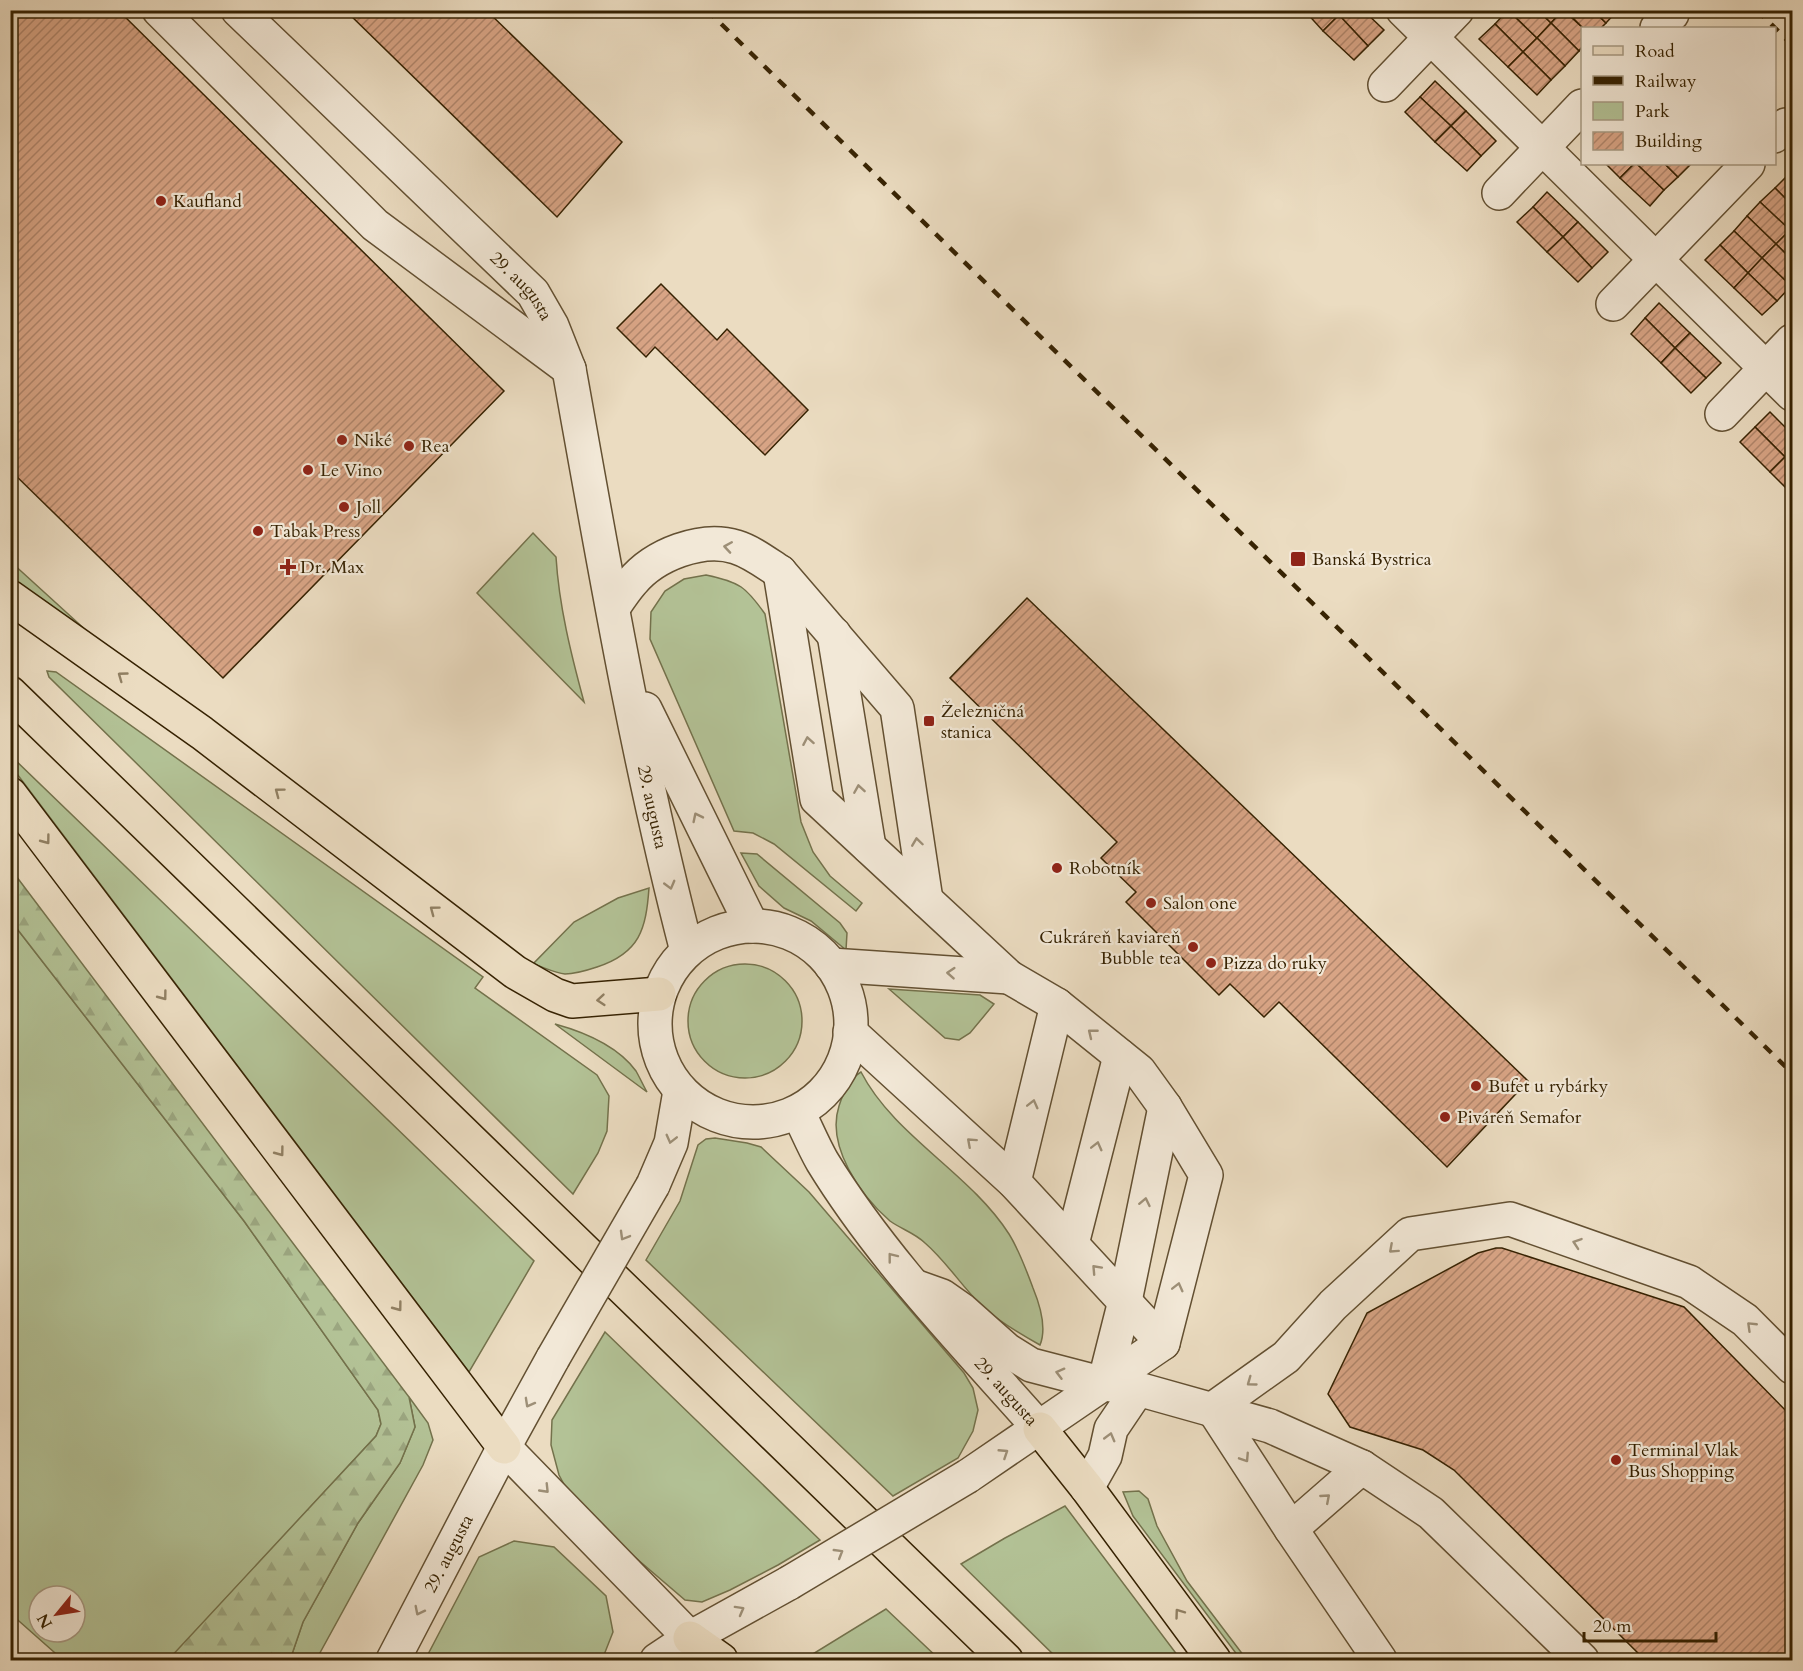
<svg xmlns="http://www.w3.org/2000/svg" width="1803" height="1671" font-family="Cardo,serif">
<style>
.green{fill:#b3c296;stroke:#74724c;stroke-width:1.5;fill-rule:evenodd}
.forest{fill:url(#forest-firs);stroke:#74724c;stroke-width:1.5}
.building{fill:url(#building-hatch);stroke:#362202;stroke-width:1.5}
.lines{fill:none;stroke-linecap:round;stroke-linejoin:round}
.minor-casing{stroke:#635032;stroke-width:36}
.major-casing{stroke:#362202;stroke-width:36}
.minor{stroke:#f2e8d7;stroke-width:33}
.major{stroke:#ebdcc1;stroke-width:33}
.rail{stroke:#362202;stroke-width:4.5;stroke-dasharray:10 10;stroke-linecap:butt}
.minor-bridge-casing{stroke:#635032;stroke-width:36;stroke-linecap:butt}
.minor-bridge{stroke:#f2e8d7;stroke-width:33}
.oneway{stroke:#9d8f77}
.oneway2{stroke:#907f62}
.poi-dot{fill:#8f2418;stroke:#f2e8d7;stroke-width:2}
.labels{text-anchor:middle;stroke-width:4.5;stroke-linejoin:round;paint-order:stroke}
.poi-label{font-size:18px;fill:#362202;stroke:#f2e8d7;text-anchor:start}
.street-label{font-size:18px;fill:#362202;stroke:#f2e8d7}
</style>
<defs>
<pattern id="forest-firs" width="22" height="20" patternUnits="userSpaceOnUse" patternTransform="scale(1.5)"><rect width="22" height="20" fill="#b3c296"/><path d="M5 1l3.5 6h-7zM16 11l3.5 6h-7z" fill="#9ba680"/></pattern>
<pattern id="building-hatch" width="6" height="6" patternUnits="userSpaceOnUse" patternTransform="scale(1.5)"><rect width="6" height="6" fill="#d8a485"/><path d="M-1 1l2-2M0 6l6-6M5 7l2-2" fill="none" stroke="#b0856b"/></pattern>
</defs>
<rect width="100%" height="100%" fill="#ebdcc1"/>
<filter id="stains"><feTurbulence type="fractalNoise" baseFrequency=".00333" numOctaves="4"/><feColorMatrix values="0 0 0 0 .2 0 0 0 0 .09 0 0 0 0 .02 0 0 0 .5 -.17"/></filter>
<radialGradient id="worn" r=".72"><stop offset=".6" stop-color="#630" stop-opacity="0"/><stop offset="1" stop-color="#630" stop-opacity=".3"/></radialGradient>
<g class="green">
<path d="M533,533L556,557C559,606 571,654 584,702L477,593Z"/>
<polygon points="11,562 89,633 11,580"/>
<path d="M706,575C740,582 746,587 765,614L801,822L813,852L830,876L862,903L856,911L774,844L753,833L734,831L650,639L651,612L665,591L684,579Z"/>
<polygon points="47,671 56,672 483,977 475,988 597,1075 609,1096 607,1131 598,1153 573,1194 49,677"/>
<polygon points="11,756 534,1261 469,1372 11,766"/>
<polygon points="741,853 757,854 840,923 847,933 846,950 811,921 784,908 759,886"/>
<path d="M649,888C646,929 640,953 597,967C588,970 575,974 565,974C555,973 543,967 533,964L574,922L618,898Z"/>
<path d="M11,921L244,1221L378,1410L381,1424L376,1436L169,1660H63L11,1614ZM39,1596H75V1632H39Z"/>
<circle cx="745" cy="1021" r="57"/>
<polygon points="889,989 980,995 994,1004 970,1033 959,1040 945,1038"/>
<path d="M555,1024C584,1032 617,1045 636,1071C640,1078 643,1085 647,1092Z"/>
<path d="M861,1072C894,1136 970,1173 1009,1234C1019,1250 1026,1269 1033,1288C1040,1305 1047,1328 1040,1345C1020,1334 1001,1323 983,1307C962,1287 947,1262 925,1243C915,1233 901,1229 890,1221C860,1195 826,1146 839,1106C843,1093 849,1079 861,1072Z"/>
<polygon points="715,1138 747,1143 761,1147 809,1192 964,1373 973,1388 978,1410 973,1431 958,1458 893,1496 646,1260 680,1201 698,1145 706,1139"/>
<polygon points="605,1332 820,1540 778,1565 730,1590 702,1602 685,1600 609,1535 572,1499 559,1475 551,1445 552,1420"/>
<polygon points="409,1397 428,1423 433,1440 423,1465 316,1660 290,1660 303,1622 358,1523 400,1463 415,1427"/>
<polygon points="1139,1491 1148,1499 1157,1526 1187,1581 1247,1660 1241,1660 1133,1516 1123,1492"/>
<polygon points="1065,1506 1181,1660 1059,1660 961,1564 1005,1538"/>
<polygon points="514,1541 554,1547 606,1596 613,1632 602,1660 425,1660 479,1557"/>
<polygon points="886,1609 940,1660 803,1660"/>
</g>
<polygon class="forest" points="10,868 409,1397 415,1427 400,1463 358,1523 303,1622 290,1660 168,1660 376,1436 381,1424 378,1410 244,1221 11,921"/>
<g class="building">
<polygon points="10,10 118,10 504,391 223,678 10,470"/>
<polygon points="345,10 486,10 622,142 557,217"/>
<polygon points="1304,10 1334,10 1339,15 1323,31"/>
<polygon points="1344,10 1363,10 1384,30 1368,46 1339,15"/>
<polygon points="1508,10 1537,38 1523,52 1495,24"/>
<polygon points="1508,10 1538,10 1551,23 1537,38"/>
<polygon points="1538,10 1563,10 1551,23"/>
<polygon points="1563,10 1583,28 1582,47 1579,51 1551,23"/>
<polygon points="1565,10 1593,10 1606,23 1601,28 1583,28"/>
<polygon points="1593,10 1618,10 1606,23"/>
<polygon points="1339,15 1368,46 1354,60 1323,31"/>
<polygon points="1551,23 1579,51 1565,66 1537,38"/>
<polygon points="1495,24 1523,52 1508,67 1479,39"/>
<polygon points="1537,38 1565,66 1551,80 1523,52"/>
<polygon points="1523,52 1551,80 1537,95 1508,67"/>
<polygon points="1435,81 1466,111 1451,126 1420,97"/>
<polygon points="1420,97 1451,126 1435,142 1405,112"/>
<polygon points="1466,111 1496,141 1481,156 1451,126"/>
<polygon points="1451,126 1481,156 1467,171 1435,142"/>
<polygon points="1606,164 1634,164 1620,178"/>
<polygon points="1634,164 1637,164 1664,190 1650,206 1620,178"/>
<polygon points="1637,164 1665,164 1678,177 1664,190"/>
<polygon points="1665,164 1691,164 1678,177"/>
<polygon points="1789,174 1792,178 1792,205 1775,188"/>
<polygon points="1775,188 1792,205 1792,227 1790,230 1760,202"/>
<polygon points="1547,192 1578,222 1563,237 1533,207"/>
<polygon points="1760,202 1790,230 1776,244 1747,216"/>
<polygon points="1533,207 1563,237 1547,252 1517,222"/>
<polygon points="1747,216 1776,244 1762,258 1734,231"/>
<polygon points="1578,222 1608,252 1592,268 1563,237"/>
<polygon points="1790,230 1792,232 1792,260 1776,244"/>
<polygon points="1734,231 1762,258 1748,273 1720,245"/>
<polygon points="1563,237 1592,268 1578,282 1547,252"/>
<polygon points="1776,244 1792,260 1791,286 1762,258"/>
<polygon points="1720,245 1748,273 1734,288 1705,260"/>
<polygon points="1762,258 1791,286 1777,301 1748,273"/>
<polygon points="1748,273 1777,301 1762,315 1734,288"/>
<polygon points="661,284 717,340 727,329 808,410 765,455 655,347 646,357 617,328"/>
<polygon points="1659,303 1690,333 1675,348 1645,318"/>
<polygon points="1645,318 1675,348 1661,363 1631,334"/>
<polygon points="1690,333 1721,363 1706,378 1675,348"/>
<polygon points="1675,348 1706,378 1691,393 1661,363"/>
<polygon points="1770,412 1792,434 1792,449 1785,457 1755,427"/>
<polygon points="1755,427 1785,457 1770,472 1740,442"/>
<polygon points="1792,449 1792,464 1785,457"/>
<polygon points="1785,457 1792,464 1792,494 1770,472"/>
<polygon points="1027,598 1528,1081 1447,1167 1279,1002 1264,1017 1230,984 1219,995 1126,902 1136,892 1101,858 1117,842 950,678"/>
<polygon points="1496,1248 1502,1248 1684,1307 1792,1417 1792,1660 1645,1660 1454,1470 1423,1450 1350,1427 1328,1394 1367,1313 1478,1253"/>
</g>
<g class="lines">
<defs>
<g id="minor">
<polyline points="159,10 375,225 569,369"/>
<path id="s1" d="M238,10L533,293L552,326L569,369C604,564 637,759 687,951"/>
<polyline points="1403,10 1792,394"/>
<polyline points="1657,28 1672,14"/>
<polyline points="1385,85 1457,10"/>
<polyline points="1774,136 1786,125"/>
<polyline points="1499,193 1582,106"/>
<polyline points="1613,304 1748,164"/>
<polyline points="1722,414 1792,341"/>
<polyline points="780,572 817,799 1009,977 1057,1005 1139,1071 1165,1107 1206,1175 1163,1343 968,1476"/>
<path d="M613,608C619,599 625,590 632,582C654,555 702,536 736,547C752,552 766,563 780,572L897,708L926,900"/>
<polyline points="834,634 869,847"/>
<polyline points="645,709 752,926"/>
<circle cx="753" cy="1024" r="98"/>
<polyline points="831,965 1009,977"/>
<polyline points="850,1032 1014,1182 1163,1343"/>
<path id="s2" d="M798,1112C806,1128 813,1145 822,1161C882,1259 964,1343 1040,1429"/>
<polyline points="1014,1182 1057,1005"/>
<polyline points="653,1185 671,1143 680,1091"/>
<polyline points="1072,1244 1120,1056"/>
<polyline points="914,1286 942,1296 962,1310 1007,1350 1031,1365 1104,1384 1138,1389 1270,1426 1362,1467 1431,1513 1582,1660"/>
<polyline points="1104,1384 1125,1301 1165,1107"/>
<polyline points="1213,1409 1286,1357 1333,1305 1410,1234 1510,1219 1689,1282 1745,1320 1792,1367"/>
<polyline points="1213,1409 1291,1529 1380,1660"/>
<polyline points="504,1447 690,1638"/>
<polyline points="1087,1488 1105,1456 1111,1429 1138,1389"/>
<polyline points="1291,1529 1362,1467"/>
<path id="s3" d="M393,1660L504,1447L553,1358"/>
<polyline points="657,1660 690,1638 789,1583"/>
</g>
<g id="major">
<polyline points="10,597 202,733 515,972 555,995 572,1001 659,994"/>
<polyline points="10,693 1006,1660"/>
<polyline points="10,794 504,1447"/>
<polyline points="1040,1429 1087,1488 1214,1660"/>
<polyline points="690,1638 721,1660"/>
</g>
</defs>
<use href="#minor" class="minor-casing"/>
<use href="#major" class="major-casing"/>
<use href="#minor" class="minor"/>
<use href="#major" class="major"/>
<g class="rail">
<polyline points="707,10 1792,1073"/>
<polyline points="1757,10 1792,45"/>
</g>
<defs>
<g id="minor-bridge">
<polyline points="553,1358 653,1185"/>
<polyline points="789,1583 968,1476"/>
</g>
</defs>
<use href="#minor-bridge" class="minor-bridge-casing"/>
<use href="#minor-bridge" class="minor-bridge"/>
</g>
<defs><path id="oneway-chevron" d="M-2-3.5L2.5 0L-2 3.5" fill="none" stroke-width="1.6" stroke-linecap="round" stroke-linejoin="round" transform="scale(1.5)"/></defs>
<g class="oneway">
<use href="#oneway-chevron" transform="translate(728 547) rotate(-171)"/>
<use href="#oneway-chevron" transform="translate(808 741) rotate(-100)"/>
<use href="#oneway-chevron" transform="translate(859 789) rotate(-99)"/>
<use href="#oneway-chevron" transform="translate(697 817) rotate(-116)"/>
<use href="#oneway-chevron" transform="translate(917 842) rotate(-98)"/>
<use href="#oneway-chevron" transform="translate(670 885) rotate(75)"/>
<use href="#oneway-chevron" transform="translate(951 973) rotate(-176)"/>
<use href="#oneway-chevron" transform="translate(1092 1033) rotate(-141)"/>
<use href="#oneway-chevron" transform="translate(1033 1104) rotate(-76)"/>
<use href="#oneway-chevron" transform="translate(671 1139) rotate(104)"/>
<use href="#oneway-chevron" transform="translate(971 1142) rotate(-138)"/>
<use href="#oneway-chevron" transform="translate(1097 1146) rotate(-76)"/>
<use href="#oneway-chevron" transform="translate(1145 1202) rotate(-78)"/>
<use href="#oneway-chevron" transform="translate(624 1236) rotate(120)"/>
<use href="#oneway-chevron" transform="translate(1577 1243) rotate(-161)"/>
<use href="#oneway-chevron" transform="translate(1393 1249) rotate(138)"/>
<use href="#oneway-chevron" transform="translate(892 1257) rotate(-128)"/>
<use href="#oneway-chevron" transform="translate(1096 1269) rotate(-133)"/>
<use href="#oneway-chevron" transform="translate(1178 1287) rotate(-76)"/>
<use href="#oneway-chevron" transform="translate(1751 1326) rotate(-136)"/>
<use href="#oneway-chevron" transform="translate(1060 1373) rotate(-165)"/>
<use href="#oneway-chevron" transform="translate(1251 1382) rotate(144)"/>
<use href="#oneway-chevron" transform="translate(529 1403) rotate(119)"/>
<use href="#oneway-chevron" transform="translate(1110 1437) rotate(-75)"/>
<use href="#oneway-chevron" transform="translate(1004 1453) rotate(-33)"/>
<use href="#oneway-chevron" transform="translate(1245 1458) rotate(57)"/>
<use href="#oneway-chevron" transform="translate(545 1489) rotate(46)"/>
<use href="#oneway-chevron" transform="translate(1326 1498) rotate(-41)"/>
<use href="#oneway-chevron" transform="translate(839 1553) rotate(-31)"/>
<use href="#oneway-chevron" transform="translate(740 1610) rotate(-29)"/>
<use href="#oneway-chevron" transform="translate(419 1611) rotate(117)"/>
</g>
<g class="oneway2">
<use href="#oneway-chevron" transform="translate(122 676) rotate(-144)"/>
<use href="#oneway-chevron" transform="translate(279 792) rotate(-143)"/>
<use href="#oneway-chevron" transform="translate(46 840) rotate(53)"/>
<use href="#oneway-chevron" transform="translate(434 910) rotate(-143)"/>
<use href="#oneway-chevron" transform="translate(163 996) rotate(53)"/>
<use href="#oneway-chevron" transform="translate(601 1000) rotate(175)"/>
<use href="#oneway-chevron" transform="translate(280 1152) rotate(53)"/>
<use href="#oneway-chevron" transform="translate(398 1307) rotate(53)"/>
<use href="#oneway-chevron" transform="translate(1179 1613) rotate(-126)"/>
</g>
<g class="poi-dot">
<circle cx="161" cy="201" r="6"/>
<circle cx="342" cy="440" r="6"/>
<circle cx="409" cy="446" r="6"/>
<circle cx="308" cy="470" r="6"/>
<circle cx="344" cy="507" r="6"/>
<circle cx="258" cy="531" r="6"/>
<rect x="1290" y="551" width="16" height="16" rx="3"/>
<path d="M285 558h6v6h6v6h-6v6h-6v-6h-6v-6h6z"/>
<rect x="923" y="715" width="12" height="12" rx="3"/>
<circle cx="1057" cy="868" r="6"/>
<circle cx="1151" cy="903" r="6"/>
<circle cx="1193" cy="947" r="6"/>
<circle cx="1211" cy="963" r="6"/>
<circle cx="1476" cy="1086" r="6"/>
<circle cx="1445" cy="1117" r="6"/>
<circle cx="1616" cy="1460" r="6"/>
</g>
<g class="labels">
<g class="poi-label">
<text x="173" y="207">Kaufland</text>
<text x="354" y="446">Niké</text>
<text x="421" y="452">Rea</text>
<text x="320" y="476">Le Vino</text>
<text x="356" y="513">Joll</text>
<text x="270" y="537">Tabak Press</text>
<text x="1312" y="565">Banská Bystrica</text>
<text x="300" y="573">Dr. Max</text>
<text x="941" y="717">Železničná<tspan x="941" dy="21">stanica</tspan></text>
<text x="1069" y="874">Robotník</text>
<text x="1163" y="909">Salon one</text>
<text x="1181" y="943" text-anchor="end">Cukráreň kaviareň<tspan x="1181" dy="21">Bubble tea</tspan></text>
<text x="1223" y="969">Pizza do ruky</text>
<text x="1488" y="1092">Bufet u rybárky</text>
<text x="1457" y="1123">Piváreň Semafor</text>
<text x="1628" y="1456">Terminal Vlak<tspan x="1628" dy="21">Bus Shopping</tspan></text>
</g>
<g class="street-label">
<text dy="6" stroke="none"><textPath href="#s1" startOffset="396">29. augusta</textPath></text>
<text dy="6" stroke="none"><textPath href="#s1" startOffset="939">29. augusta</textPath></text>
<text dy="6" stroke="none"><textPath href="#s2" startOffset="350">29. augusta</textPath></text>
<text dy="6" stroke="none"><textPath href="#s3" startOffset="120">29. augusta</textPath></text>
</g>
</g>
<rect width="1803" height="1671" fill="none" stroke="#ebdcc1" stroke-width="36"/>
<rect x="12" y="12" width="1779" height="1647" fill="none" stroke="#362202" stroke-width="3"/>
<rect x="18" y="18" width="1767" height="1635" fill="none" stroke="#362202" stroke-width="1.5"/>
<rect x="1581" y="27" width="195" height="138" fill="#f2e8d7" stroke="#a79982" stroke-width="1.5"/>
<rect x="1593" y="46" width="30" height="9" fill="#ebdcc1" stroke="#a79982" stroke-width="1.5"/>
<text x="1635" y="57" font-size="18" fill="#362202">Road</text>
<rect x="1593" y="76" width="30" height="9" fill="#362202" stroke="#a79982" stroke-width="1.5"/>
<text x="1635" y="87" font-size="18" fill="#362202">Railway</text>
<rect x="1593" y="102" width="30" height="18" fill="#b3c296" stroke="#a79982" stroke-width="1.5"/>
<text x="1635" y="117" font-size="18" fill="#362202">Park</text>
<rect x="1593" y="132" width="30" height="18" fill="url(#building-hatch)" stroke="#a79982" stroke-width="1.5"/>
<text x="1635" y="147" font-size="18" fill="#362202">Building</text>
<g transform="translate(57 1614) rotate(240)"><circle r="28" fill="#f2e8d7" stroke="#a79982" stroke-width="1.5"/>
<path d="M0-4.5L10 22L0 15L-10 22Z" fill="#8f2418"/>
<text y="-9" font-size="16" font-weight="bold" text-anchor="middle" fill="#362202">N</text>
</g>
<path d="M1584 1632v9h132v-9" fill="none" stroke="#362202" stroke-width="3"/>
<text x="1593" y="1632" font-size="18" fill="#362202" stroke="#f2e8d7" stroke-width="4.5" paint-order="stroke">20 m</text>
<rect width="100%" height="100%" filter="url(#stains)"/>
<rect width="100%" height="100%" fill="url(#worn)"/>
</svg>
